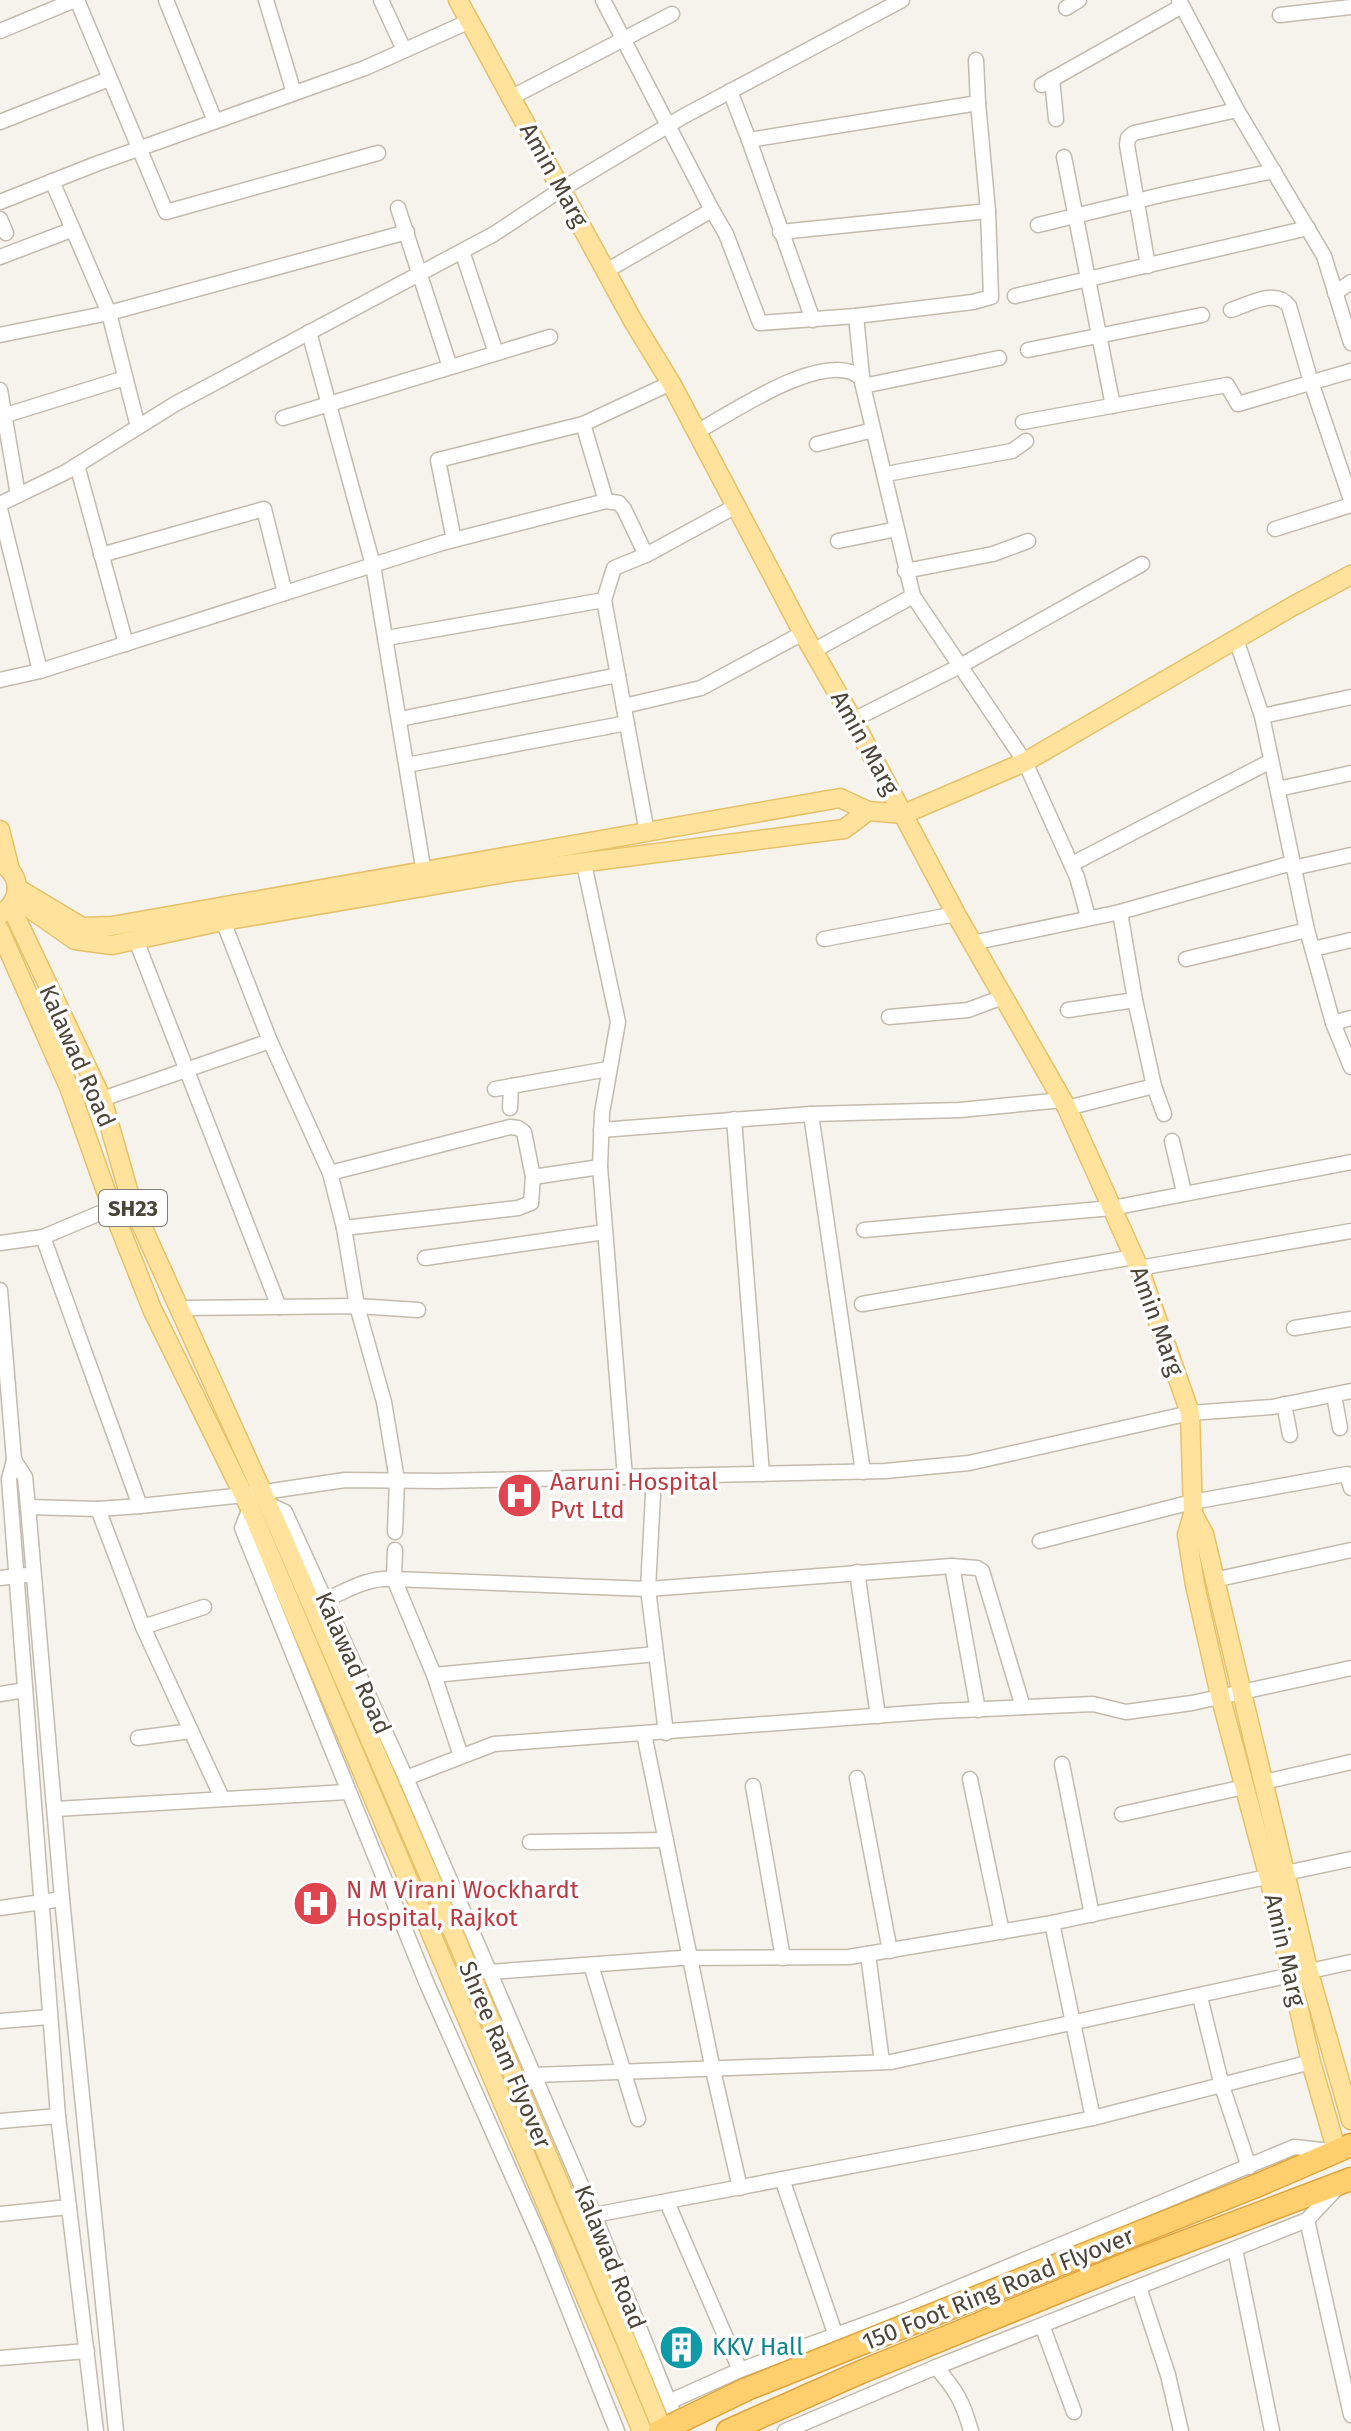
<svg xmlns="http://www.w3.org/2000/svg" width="1351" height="2431" font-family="'Fira Sans',sans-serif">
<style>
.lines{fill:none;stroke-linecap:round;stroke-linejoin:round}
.minor-casing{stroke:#c2bbae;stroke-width:17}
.major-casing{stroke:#e6c16a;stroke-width:21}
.highway-casing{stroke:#e0a43c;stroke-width:25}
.minor{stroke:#fff;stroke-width:14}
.major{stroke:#ffe39c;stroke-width:18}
.highway{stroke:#ffcf6e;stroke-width:22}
.major-bridge-casing{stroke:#e6c16a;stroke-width:21;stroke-linecap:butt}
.highway-bridge-casing{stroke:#e0a43c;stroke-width:25;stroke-linecap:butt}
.major-bridge{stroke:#ffe39c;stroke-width:18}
.highway-bridge{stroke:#ffcf6e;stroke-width:22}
.labels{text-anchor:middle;stroke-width:7;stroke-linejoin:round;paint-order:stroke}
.shield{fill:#fff;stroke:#817c74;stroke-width:2}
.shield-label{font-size:22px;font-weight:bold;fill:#4b4439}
.street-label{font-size:24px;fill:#4b4439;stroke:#fff}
.health-label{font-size:24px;fill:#be3a42;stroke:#fff;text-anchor:start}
.culture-label{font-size:24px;fill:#0d838f;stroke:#fff;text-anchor:start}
</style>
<rect width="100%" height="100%" fill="#f6f3ec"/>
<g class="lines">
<defs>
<g id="minor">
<polyline points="77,0 166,212 378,153"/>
<polyline points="166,0 215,121"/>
<polyline points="266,0 294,93"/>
<polyline points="381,0 404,50"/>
<polyline points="603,0 712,210 606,271"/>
<polyline points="1179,0 1237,110 1324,256 1351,343"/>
<polyline points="1066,8 1079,0"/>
<polyline points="1280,15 1351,7"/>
<polyline points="0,31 75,0"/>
<polyline points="1052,79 1056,119"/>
<polyline points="1042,85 1182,6"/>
<polyline points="730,91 749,140 978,103 976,60"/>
<polyline points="512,97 672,14"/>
<polyline points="0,122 109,79"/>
<polyline points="749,140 813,320"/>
<polyline points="1064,157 1113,406"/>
<polyline points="52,181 109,313 138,427"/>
<polyline points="0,202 96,164 365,68 470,21"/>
<polyline points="398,208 450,367"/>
<polyline points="712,210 726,234 760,323 856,316 973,302 991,297 988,211 978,103"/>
<polyline points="0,219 6,233"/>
<polyline points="1038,225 1165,194 1274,171"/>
<polyline points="780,232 988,211"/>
<polyline points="462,251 496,353"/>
<polyline points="0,257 71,230"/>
<polyline points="1148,266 1127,145 1128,138 1134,133 1237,110"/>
<polyline points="1335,293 1351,282"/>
<polyline points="1015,296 1308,228"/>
<path d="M1231,310C1250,304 1275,288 1289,306L1311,382L1351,500"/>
<polyline points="856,316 863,386 999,358"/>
<polyline points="309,332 373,565 425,879"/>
<polyline points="0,335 109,313 407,232"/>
<polyline points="1028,350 1202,315"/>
<polyline points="0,390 18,495"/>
<polyline points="6,415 125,378"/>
<polyline points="283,418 550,337"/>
<polyline points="1023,422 1227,385 1238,404 1351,371"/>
<polyline points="583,424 606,501"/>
<path d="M697,432C731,413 827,347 861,378L913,596L1025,762L1077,877L1088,917"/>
<polyline points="817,444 873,430"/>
<polyline points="77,465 126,644"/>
<polyline points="886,474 1012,451 1026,441"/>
<polyline points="0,504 66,472 175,404 494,234 562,189 684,116 902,0"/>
<polyline points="0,509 40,671"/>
<polyline points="1275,529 1351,505"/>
<polyline points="454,540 438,460 583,424 671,383"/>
<polyline points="838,541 897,529"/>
<polyline points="101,555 264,509 285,593"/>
<polyline points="646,555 614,568 604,600 646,827"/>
<polyline points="905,571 993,554 1028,541"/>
<polyline points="387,638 604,600"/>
<polyline points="1236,639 1262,716 1307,930 1333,1023 1351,1067"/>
<polyline points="813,651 913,596"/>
<polyline points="0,680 40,671 442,543 606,501 619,503 624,509 646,555 736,506"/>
<polyline points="624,706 701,688 803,633"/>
<polyline points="1262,716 1351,697"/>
<polyline points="400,719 618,675"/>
<polyline points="853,720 960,666 1142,564"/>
<polyline points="407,765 627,723"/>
<polyline points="1278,789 1351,773"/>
<polyline points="584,864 618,1022 602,1113 600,1167 625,1477"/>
<polyline points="1072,864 1271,761"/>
<polyline points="1293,868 1351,855"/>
<polyline points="1120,912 1292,863"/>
<polyline points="824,939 956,914"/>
<polyline points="136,940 279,1307"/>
<polyline points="972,943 1120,912 1135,1000 1068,1010"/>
<polyline points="1313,949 1351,940"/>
<polyline points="1186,959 1307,930"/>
<polyline points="889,1017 968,1010 1003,997"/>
<polyline points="1333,1023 1351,1018"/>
<polyline points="270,1041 330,1173 344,1228 357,1306 384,1402 397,1480 395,1532"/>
<polyline points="1154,1086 1164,1114"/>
<polyline points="495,1089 608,1069"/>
<polyline points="102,1099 270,1041 223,921"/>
<polyline points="510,1108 511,1086"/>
<polyline points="1067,1108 1154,1086 1135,1000"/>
<polyline points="811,1114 863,1472"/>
<polyline points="734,1119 762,1474"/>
<polyline points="601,1130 811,1114 960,1110 1063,1100"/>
<polyline points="1172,1141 1184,1192"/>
<polyline points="330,1173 510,1127 518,1128 524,1132 533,1177 531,1203 518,1208 344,1228"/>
<polyline points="533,1177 600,1167"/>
<polyline points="112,1208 43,1237 140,1506"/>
<polyline points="864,1230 1112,1208 1351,1162"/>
<polyline points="0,1243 43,1237"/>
<polyline points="425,1258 605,1232"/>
<polyline points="1139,1268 1351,1231"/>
<polyline points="0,1290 14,1460 9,1479 58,2116 96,2431"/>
<polyline points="862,1304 1134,1257"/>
<polyline points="178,1308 357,1306 418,1310"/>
<polyline points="1294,1328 1351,1319"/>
<polyline points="1334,1395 1340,1428"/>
<polyline points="1284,1404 1290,1435"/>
<polyline points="14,1460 25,1477 28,1507 62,1899 116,2431"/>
<polyline points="654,1476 648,1589 666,1733"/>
<polyline points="268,1504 285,1512 406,1778 594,2215 679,2427"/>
<polyline points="28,1507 98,1509 140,1506 244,1495 345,1480 439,1481 885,1471 969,1463 1190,1413 1272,1407 1351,1391"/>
<polyline points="250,1508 242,1528 427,1984 543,2245 617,2431"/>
<polyline points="98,1509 143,1627 222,1798"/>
<polyline points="1040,1541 1192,1502 1347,1474 1351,1488"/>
<polyline points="395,1550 394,1579 648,1589 952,1566 978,1710"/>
<polyline points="952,1566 977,1568 982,1571 1023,1707"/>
<polyline points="857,1572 878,1716"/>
<polyline points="0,1578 27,1575"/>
<polyline points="1214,1580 1351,1550"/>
<path d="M325,1600C348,1590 368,1577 394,1579L434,1675L461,1756"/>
<polyline points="143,1627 204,1607"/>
<polyline points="434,1675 656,1654"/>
<polyline points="0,1694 25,1690"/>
<polyline points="644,1734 713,2070 740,2188"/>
<polyline points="138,1738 191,1731"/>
<polyline points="1062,1764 1092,1915"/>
<polyline points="406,1778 494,1744 940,1711 1093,1704 1126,1712 1192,1703 1351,1668"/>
<polyline points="857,1778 890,1951"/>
<polyline points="970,1779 1002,1932"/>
<polyline points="1264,1782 1351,1762"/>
<polyline points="753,1786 783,1958"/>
<polyline points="56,1809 347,1792"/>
<polyline points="1122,1814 1244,1787"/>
<polyline points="530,1842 666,1840"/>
<polyline points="0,1908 62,1899"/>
<polyline points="1052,1923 1093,2118 1311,2062"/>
<polyline points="868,1954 882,2062"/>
<polyline points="591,1965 638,2119"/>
<polyline points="489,1972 681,1958 849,1957 1047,1924 1351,1859"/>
<polyline points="1200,1997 1222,2086 1249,2167"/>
<polyline points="0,2021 49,2017"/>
<polyline points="534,2075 891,2062 1351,1962"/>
<polyline points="0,2121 58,2116"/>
<polyline points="782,2179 836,2336"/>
<polyline points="667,2202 740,2370"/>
<polyline points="0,2214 69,2207"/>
<polyline points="594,2215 977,2142 1093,2118"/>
<polyline points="1307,2220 1351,2415"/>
<polyline points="1235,2249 1272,2431"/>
<polyline points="1139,2287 1168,2375 1181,2431"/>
<polyline points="1042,2325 1074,2412"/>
<polyline points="0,2358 87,2351"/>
<path d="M936,2367C956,2390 963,2402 971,2431"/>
<polyline points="662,2405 740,2370 907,2309 1294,2147 1331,2151"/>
<polyline points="785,2431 936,2367 1307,2220 1338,2187"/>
</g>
<g id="major">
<polyline points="458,0 633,321 671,383 803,633 853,720 956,914 1067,1108 1139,1268 1190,1413 1193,1514 1187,1535 1195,1585 1220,1695 1269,1878 1311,2062 1337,2152"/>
<polyline points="0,830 10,870"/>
<path d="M0,862C23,877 22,900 0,915"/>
<polyline points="17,888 82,927 112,926 840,798 868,811 904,814 1025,762 1293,606 1351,575"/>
<polyline points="11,907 102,1099 132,1204 279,1529 440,1901 631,2353"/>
<polyline points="29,908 75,940 112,945 223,921 517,871 844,829 868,811"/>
<polyline points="0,931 69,1087 112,1208 152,1309 250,1508 613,2361"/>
<polyline points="1193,1514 1204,1534 1309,1973 1351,2120"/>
</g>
<g id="highway">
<polyline points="1256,2186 1351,2145"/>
<polyline points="728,2431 861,2372 1134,2261 1351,2179"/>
</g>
</defs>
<use href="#minor" class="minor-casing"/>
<use href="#major" class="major-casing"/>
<use href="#highway" class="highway-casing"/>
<use href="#minor" class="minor"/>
<use href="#major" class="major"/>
<use href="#highway" class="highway"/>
<defs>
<g id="major-bridge">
<polyline points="631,2353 663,2431"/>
<polyline points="613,2361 642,2431"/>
</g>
<polyline id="highway-bridge" points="660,2431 747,2389 1256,2186"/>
</defs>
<use href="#major-bridge" class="major-bridge-casing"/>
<use href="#highway-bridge" class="highway-bridge-casing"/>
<use href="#major-bridge" class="major-bridge"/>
<use href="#highway-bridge" class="highway-bridge"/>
</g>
<defs>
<symbol id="hospital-disc" viewBox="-11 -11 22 22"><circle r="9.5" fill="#e0444e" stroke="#fff"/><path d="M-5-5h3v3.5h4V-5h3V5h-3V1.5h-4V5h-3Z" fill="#fff"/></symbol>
<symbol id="building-disc" viewBox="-11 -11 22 22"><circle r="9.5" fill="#0f9aa8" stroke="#fff"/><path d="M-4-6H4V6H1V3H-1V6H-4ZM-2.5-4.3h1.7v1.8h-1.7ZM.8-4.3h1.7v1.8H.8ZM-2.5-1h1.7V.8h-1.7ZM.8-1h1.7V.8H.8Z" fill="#fff"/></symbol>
</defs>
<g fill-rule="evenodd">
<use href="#hospital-disc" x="494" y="1470" width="51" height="51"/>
<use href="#hospital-disc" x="290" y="1878" width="51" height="51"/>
<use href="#building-disc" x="656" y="2322" width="51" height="51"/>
</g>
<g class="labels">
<rect class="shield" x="99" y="1190" width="68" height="36" rx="6"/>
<g class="shield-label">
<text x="133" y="1216">SH23</text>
</g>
<g class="street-label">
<text transform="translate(554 175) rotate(61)" y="8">Amin Marg</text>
<text transform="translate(865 743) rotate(61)" y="8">Amin Marg</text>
<text transform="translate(77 1056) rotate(66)" y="8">Kalawad Road</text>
<text transform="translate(1157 1321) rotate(70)" y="8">Amin Marg</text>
<text transform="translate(353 1663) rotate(66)" y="8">Kalawad Road</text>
<text transform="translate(1285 1950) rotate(77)" y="8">Amin Marg</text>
<text transform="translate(505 2055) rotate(67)" y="8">Shree Ram Flyover</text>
<text transform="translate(610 2257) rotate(68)" y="8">Kalawad Road</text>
<text transform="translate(998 2289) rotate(-22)" y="8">150 Foot Ring Road Flyover</text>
</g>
<g class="health-label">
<text x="550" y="1490">Aaruni Hospital<tspan x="550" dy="28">Pvt Ltd</tspan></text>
<text x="346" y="1898">N M Virani Wockhardt<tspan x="346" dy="28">Hospital, Rajkot</tspan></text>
</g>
<g class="culture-label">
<text x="712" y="2355">KKV Hall</text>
</g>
</g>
</svg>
